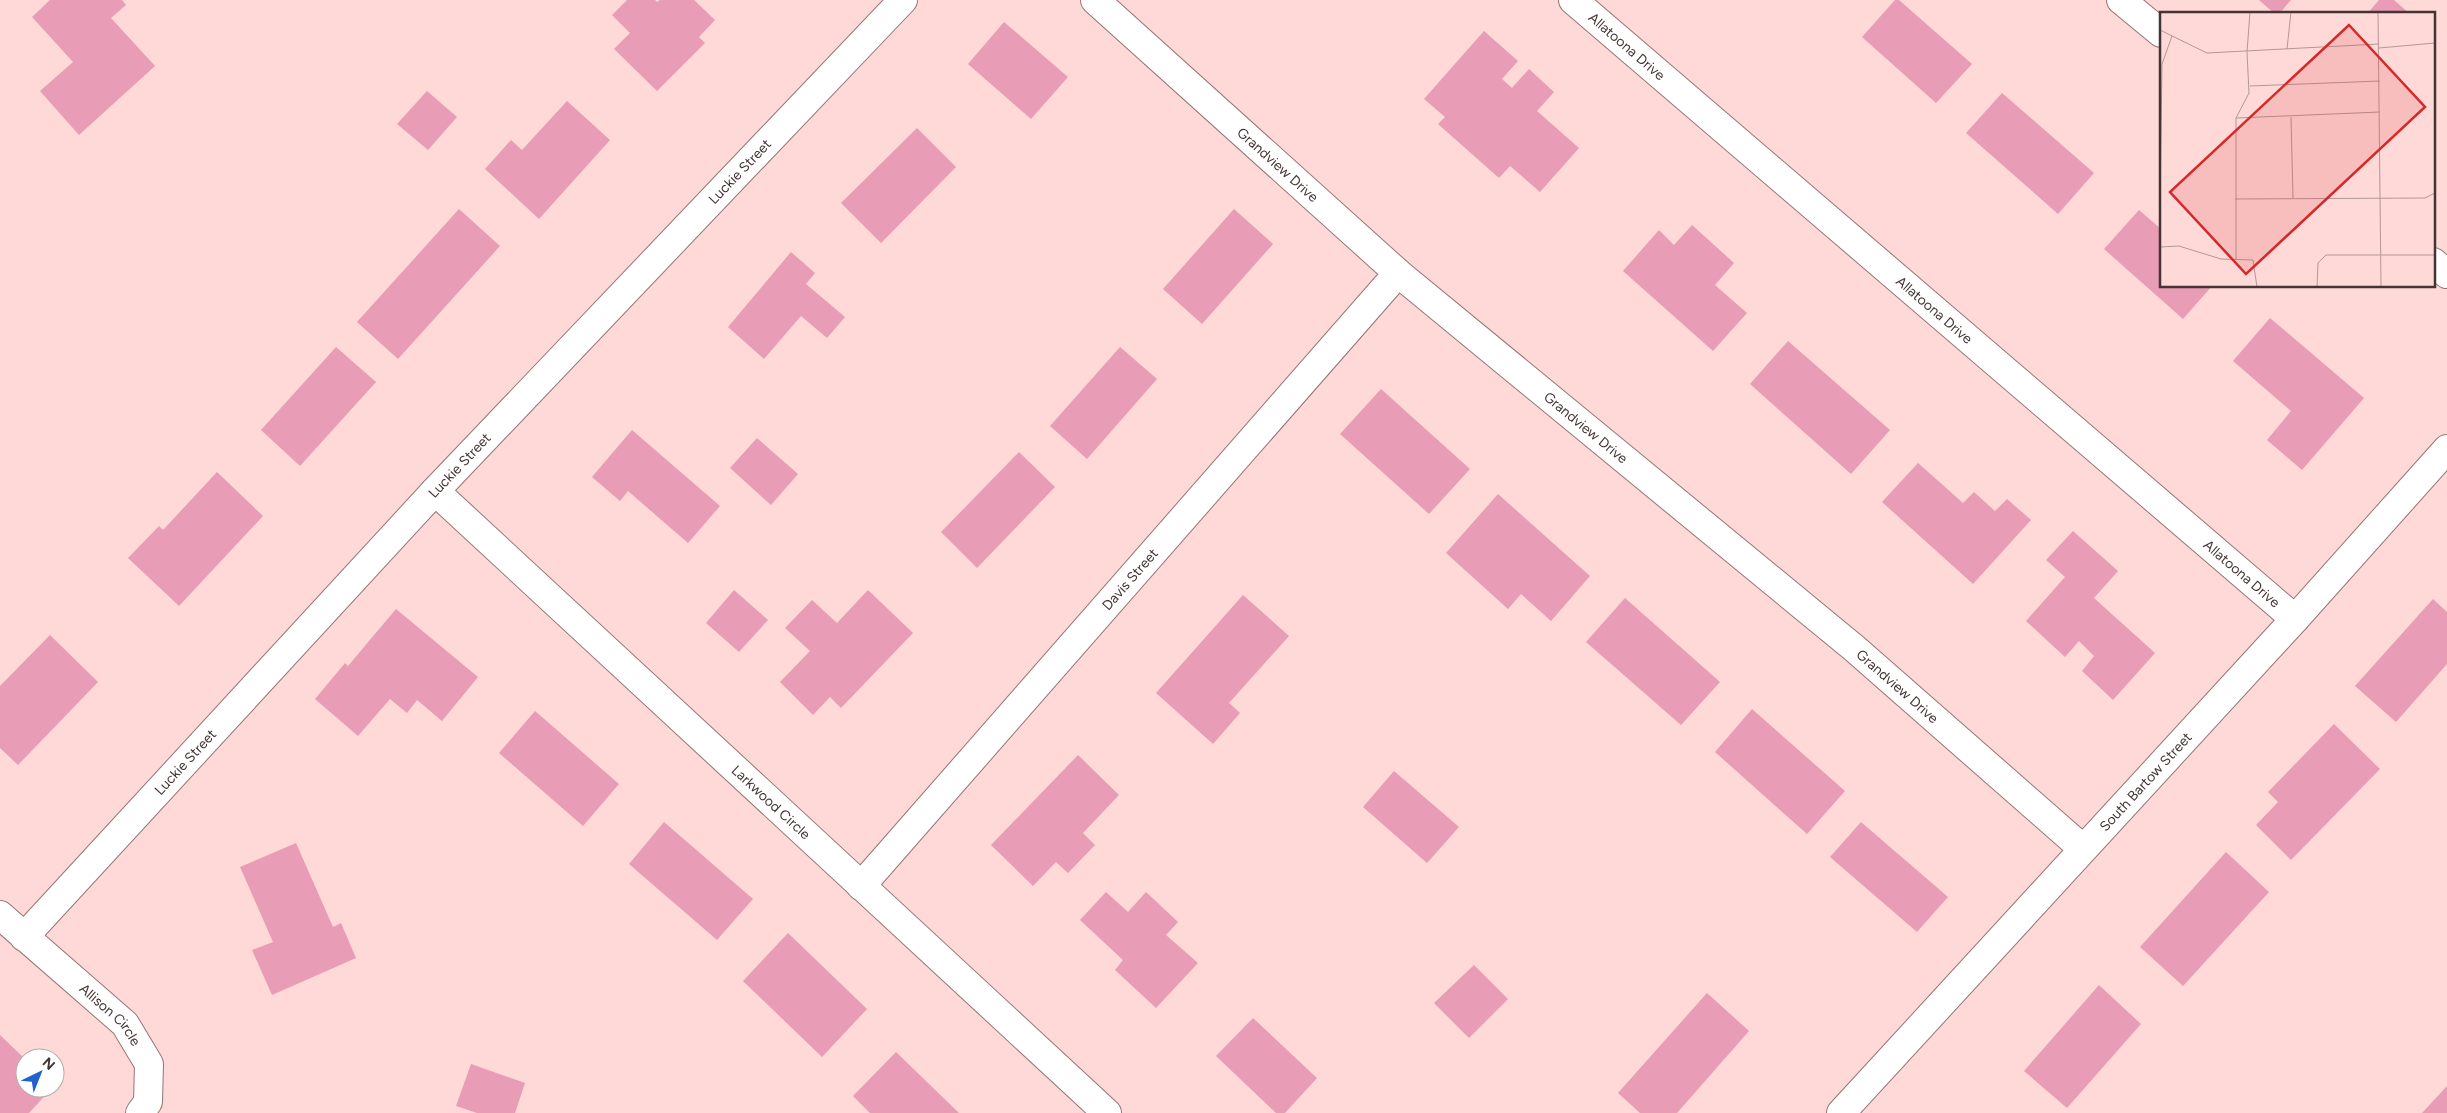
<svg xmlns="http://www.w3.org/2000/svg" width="2447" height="1113" font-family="Figtree,sans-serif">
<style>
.building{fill:#e89cb5}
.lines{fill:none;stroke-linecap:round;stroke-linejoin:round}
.street-casing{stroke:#967573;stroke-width:30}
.street{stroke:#fff;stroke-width:28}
.labels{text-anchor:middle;stroke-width:4.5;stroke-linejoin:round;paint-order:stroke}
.street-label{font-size:14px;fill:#433534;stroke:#fff}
.inset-road{fill:none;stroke:#b39796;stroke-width:1}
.view{fill:#d62828;fill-opacity:0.15;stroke:#d62828;stroke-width:2.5}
.inset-edge{fill:none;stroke:#433534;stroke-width:2.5}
</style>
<rect width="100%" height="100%" fill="#fed9d7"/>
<g class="building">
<polygon points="50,0 122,0 126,5 111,18 155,66 79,135 40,91 73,62 32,17"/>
<polygon points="627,0 655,0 657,2 660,0 694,0 715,20 699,37 705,43 657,91 614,49 630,33 612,15"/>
<polygon points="1895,0 1899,0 1972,64 1936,103 1862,37"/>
<polygon points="2259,0 2291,0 2279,14 2275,14"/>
<polygon points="2379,0 2394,0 2410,14 2367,14"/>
<polygon points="1004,22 1068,77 1031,119 968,64"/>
<polygon points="1484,31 1518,61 1502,79 1512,88 1529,69 1554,92 1537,111 1579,148 1540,192 1510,166 1499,178 1438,124 1445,117 1424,99"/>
<polygon points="427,91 457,117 428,150 397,124"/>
<polygon points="2002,93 2094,173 2058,214 1966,133"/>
<polygon points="567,101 610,140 539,219 485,169 511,140 522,150"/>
<polygon points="917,128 956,167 881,243 841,203"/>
<polygon points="459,209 500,246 398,359 357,322"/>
<polygon points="1234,209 1273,244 1202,324 1163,289"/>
<polygon points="2139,210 2161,229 2161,286 2212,286 2183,319 2104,249"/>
<polygon points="1692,225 1734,263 1715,285 1747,313 1713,351 1623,271 1659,230 1674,245"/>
<polygon points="791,252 815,273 806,284 845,317 827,338 801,316 764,359 728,327"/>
<polygon points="2270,318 2364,398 2302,470 2267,440 2291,411 2233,361"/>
<polygon points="1788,341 1890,430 1851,474 1750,384"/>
<polygon points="336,347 376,382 300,466 261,430"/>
<polygon points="1120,347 1157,379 1087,459 1050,426"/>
<polygon points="1381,389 1470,469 1429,514 1340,434"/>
<polygon points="632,430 720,506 688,543 628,491 620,501 592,477"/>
<polygon points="757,438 798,474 771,505 730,468"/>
<polygon points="1019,452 1055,487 977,568 941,532"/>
<polygon points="1918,463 1963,503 1974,492 1995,511 2007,499 2031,520 1973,584 1882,502"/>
<polygon points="217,472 263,516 179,606 128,558 159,526 163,530"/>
<polygon points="1498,494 1590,576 1551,621 1521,594 1508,609 1446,553"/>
<polygon points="2073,531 2118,571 2094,598 2155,653 2113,700 2082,671 2094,656 2079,641 2065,657 2026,621 2065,577 2046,560"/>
<polygon points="734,590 768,620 739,652 706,623"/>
<polygon points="868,590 913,633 841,708 830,697 813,715 780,682 810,651 785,628 812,600 837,623"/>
<polygon points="1243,595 1289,636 1229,703 1240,713 1213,744 1156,693"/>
<polygon points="1625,598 1720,682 1681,725 1586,642"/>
<polygon points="2433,599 2447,612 2447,664 2396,722 2355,686"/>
<polygon points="396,609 478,677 442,721 417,700 407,713 390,699 358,736 315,699 345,663 348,666"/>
<polygon points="50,635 98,682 18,765 0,748 0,686"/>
<polygon points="1752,709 1845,791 1807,834 1715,752"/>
<polygon points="535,711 619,784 583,826 499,753"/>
<polygon points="2334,724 2380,769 2291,860 2256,825 2278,802 2268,792"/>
<polygon points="1078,755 1119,795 1083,833 1095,845 1068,873 1056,862 1033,886 991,845"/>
<polygon points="1394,771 1459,827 1427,863 1363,807"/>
<polygon points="664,822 753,899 717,940 629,864"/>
<polygon points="1861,822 1948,897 1917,932 1830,857"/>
<polygon points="296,843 333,927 341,923 356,958 272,995 252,950 273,942 240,867"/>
<polygon points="2226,852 2269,892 2183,986 2140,947"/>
<polygon points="1106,892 1128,912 1146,892 1178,922 1166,935 1198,963 1156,1008 1115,970 1123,960 1080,920"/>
<polygon points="788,933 867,1009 822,1057 743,981"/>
<polygon points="1474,965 1508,999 1469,1038 1434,1003"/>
<polygon points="2099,985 2141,1024 2067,1108 2024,1071"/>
<polygon points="1707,993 1749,1031 1677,1113 1640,1113 1618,1093"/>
<polygon points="1253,1018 1317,1078 1285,1113 1276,1113 1216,1056"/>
<polygon points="0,1035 25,1059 25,1088 52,1088 29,1113 0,1113"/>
<polygon points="896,1052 959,1113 870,1113 853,1096"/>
<polygon points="471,1064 525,1083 515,1113 477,1113 456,1106"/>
<polygon points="2447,1086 2447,1113 2422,1113"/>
</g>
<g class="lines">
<defs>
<g id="street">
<path id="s1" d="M1095,0L1398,273L1854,648L2082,848"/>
<path id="s2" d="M1573,0L2295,619"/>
<polyline points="2121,0 2161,33"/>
<polyline points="2433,262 2447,274"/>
<path id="s3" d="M435,491L1107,1113"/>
<path id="s4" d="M861,886L1398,273"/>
<path id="s5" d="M0,915L125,1024L149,1064L148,1102L140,1113"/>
<path id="s6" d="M24,937L435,491L903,0"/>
<path id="s7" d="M1841,1113L2295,619L2447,449"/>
</g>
</defs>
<use href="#street" class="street-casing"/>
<use href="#street" class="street"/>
</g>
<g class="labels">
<g class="street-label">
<text dy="5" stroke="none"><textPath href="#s2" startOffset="71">Allatoona Drive</textPath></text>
<text dy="5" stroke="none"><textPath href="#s1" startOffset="246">Grandview Drive</textPath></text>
<text dy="5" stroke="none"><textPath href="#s6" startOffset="1048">Luckie Street</textPath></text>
<text dy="5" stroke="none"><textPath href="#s2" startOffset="476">Allatoona Drive</textPath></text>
<text dy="5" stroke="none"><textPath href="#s1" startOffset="651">Grandview Drive</textPath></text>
<text dy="5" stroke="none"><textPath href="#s6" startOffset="642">Luckie Street</textPath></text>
<text dy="5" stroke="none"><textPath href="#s2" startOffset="881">Allatoona Drive</textPath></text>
<text dy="5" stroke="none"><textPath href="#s4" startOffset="408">Davis Street</textPath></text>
<text dy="5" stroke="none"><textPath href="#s1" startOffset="1056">Grandview Drive</textPath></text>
<text dy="5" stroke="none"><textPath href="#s6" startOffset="238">Luckie Street</textPath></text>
<text dy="5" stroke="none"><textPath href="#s7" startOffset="450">South Bartow Street</textPath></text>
<text dy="5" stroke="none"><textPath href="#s3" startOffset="458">Larkwood Circle</textPath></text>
<text dy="5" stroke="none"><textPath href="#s5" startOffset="149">Allison Circle</textPath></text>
</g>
</g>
<g transform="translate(2160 12)">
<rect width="275" height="275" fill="#fed9d7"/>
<path class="inset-road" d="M218,0L221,275M0,18L47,41L219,32M219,36L275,31M127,37L131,0M90,74L220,69M131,105L133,186M76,106L220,100M0,186L2,52L12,24M75,187L265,186L275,181M0,235L19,234L61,247L93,248L97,275M76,247V106L89,81L87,40L90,0M157,275L158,251L166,243H275"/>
<path class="view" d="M189,13L265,95L86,262L10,180Z"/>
<rect width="275" height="275" class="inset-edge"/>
</g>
<g transform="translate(40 1073) rotate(43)"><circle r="24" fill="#ffffff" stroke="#b4aeae"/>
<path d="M0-4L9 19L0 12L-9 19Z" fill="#2062cd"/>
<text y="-8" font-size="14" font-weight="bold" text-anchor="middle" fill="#433534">N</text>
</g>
</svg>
